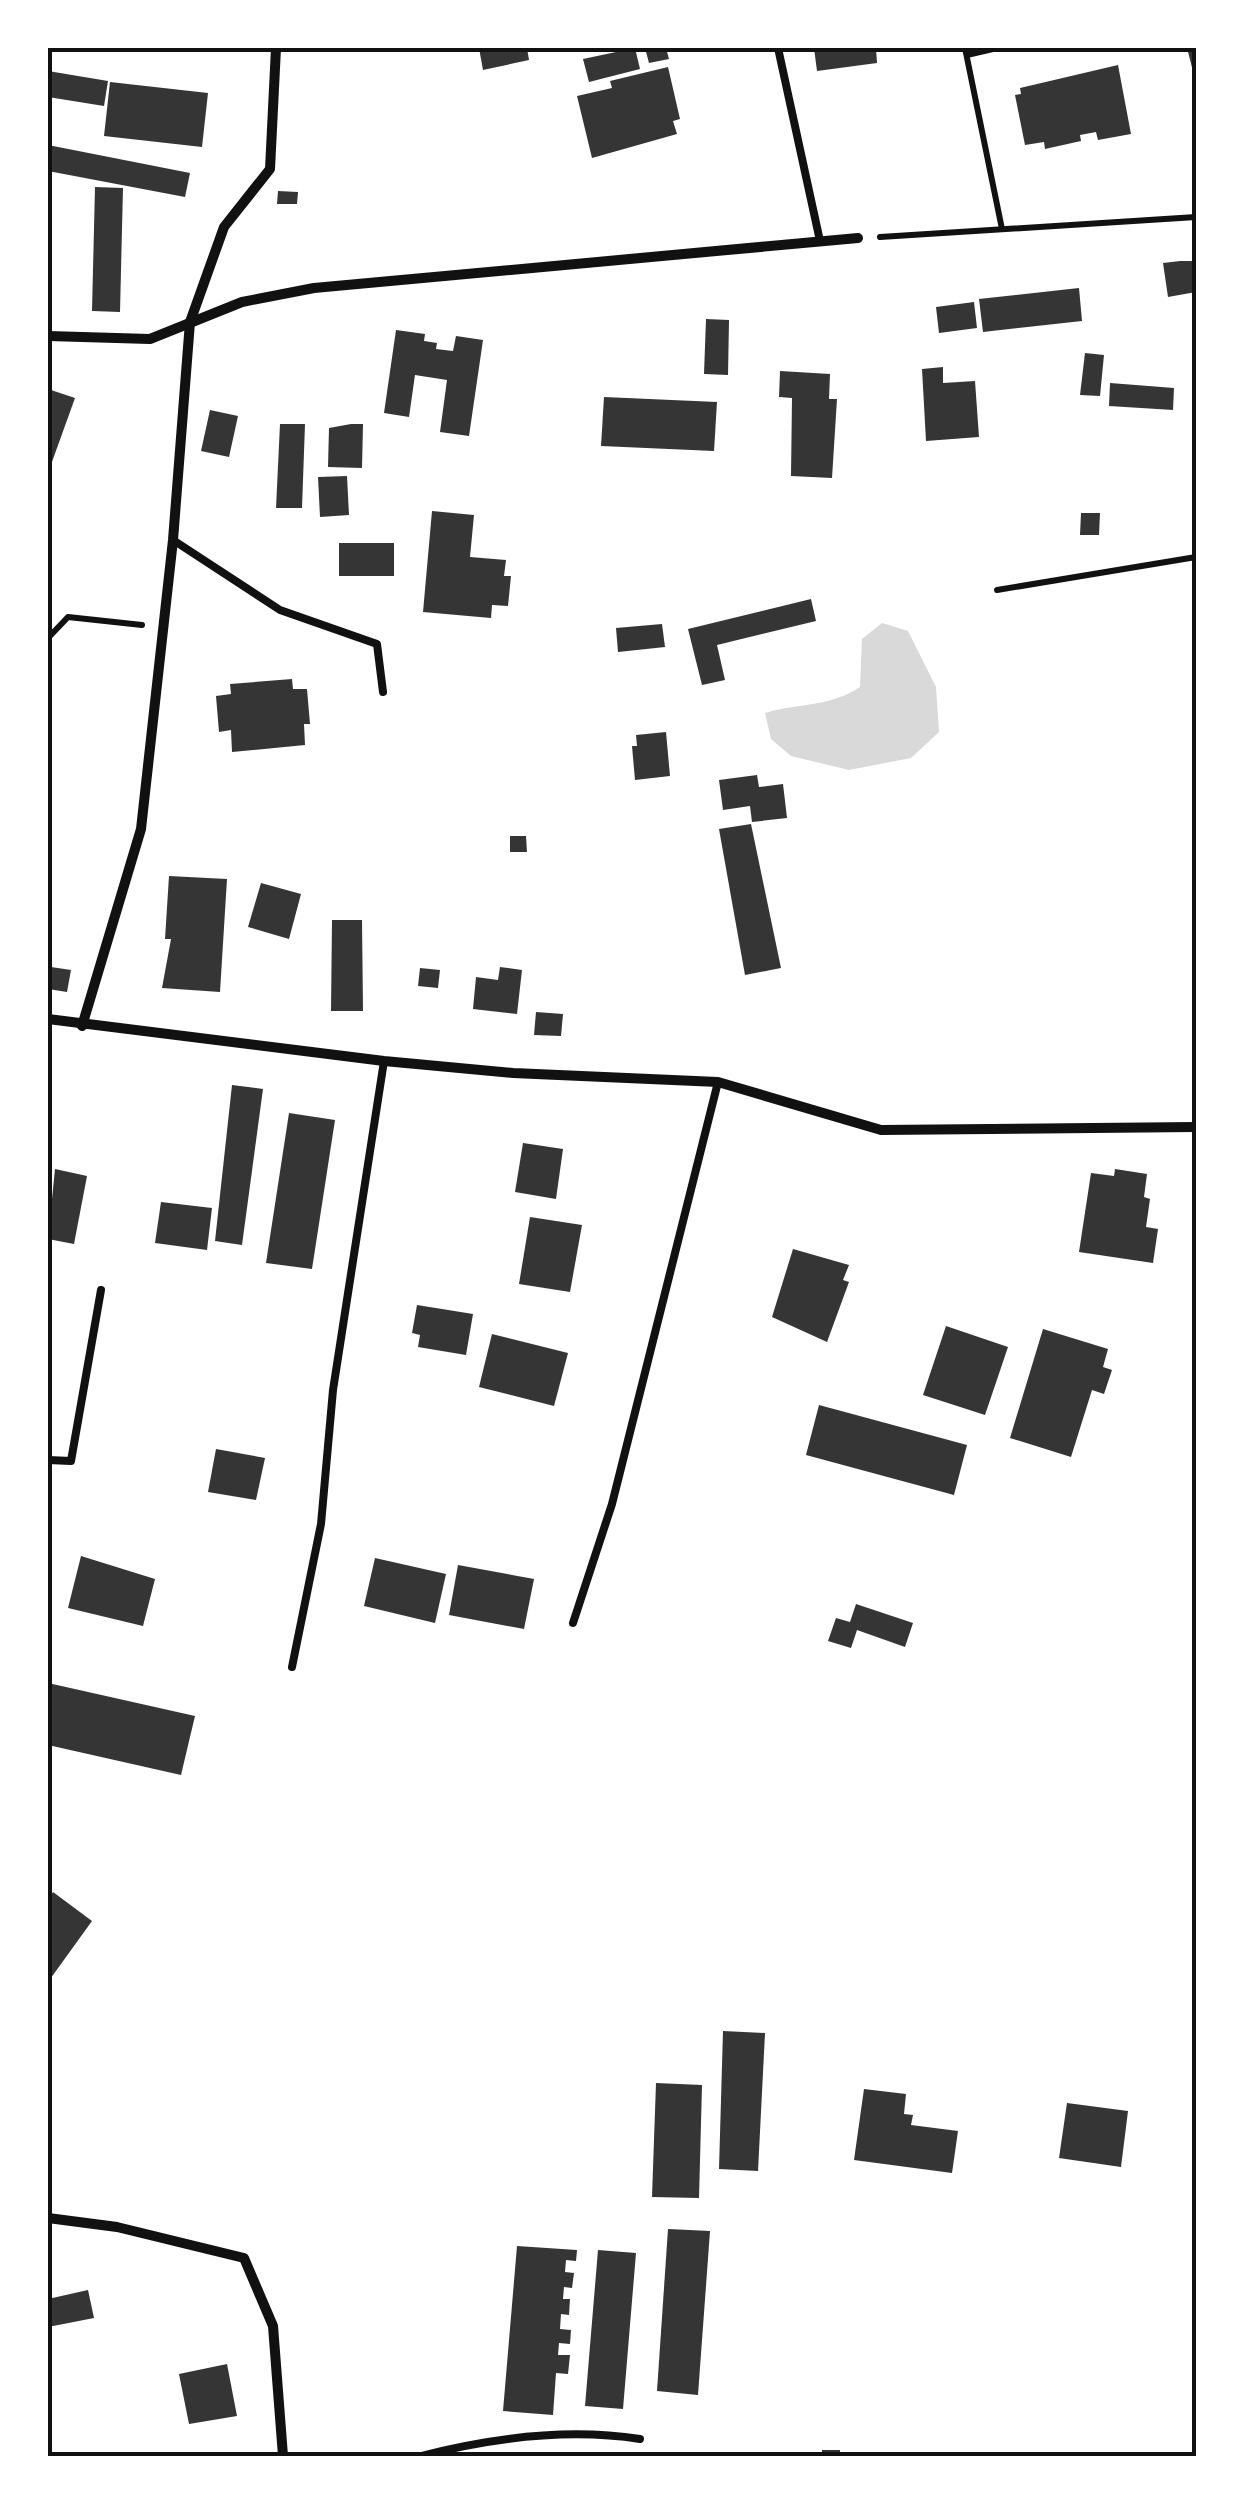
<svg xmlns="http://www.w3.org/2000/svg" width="1244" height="2504" font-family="Poppins,sans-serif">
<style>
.water{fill:#d9d9d9}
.building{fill:#353535}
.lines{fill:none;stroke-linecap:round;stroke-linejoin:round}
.path{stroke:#111;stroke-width:6}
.service{stroke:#111;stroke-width:8}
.minor{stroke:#111;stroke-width:10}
.neatline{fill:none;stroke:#111;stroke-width:4}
</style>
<rect width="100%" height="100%" fill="#fff"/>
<path class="water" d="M882,623L908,631L936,687L939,732L911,758L849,770L791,756L771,739L765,713C799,703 830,707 860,687L862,639Z"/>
<g class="building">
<polygon points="479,48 527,48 529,60 483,70"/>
<polygon points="635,48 640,69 589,82 583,59"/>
<polygon points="645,48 666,48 669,59 649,63"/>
<polygon points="814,48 876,48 877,63 817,71"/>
<polygon points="1187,48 1196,48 1196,79 1195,79"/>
<polygon points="1118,65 1131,134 1098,140 1096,132 1080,135 1081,141 1045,149 1044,142 1025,145 1015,95 1021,94 1020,88"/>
<polygon points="668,67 680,119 673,121 677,134 592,158 577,96 612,88 610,81"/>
<polygon points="48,71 108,81 104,106 48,97"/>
<polygon points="110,82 208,93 202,147 104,136"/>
<polygon points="48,145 190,173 185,197 48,171"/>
<polygon points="95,187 123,188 120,312 92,311"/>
<polygon points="278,191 298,192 297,204 277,204"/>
<polygon points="1180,261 1196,261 1196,292 1168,297 1163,263"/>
<polygon points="1079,288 1082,321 983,332 979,299"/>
<polygon points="974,302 977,328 939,333 936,307"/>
<polygon points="706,319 729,320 728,375 704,374"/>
<polygon points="396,330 425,334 424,341 437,343 436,349 453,351 456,336 483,340 469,436 440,432 447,380 415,375 409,417 384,413"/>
<polygon points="1085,353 1104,355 1100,396 1080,395"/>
<polygon points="943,367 943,383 975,381 979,437 926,441 922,369"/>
<polygon points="780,371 830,374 829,399 837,399 832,478 791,476 792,398 779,397"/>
<polygon points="1110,383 1174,388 1173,410 1109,406"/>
<polygon points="48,389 75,398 48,473"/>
<polygon points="604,397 717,402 714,451 601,446"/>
<polygon points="210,410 238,416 229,457 201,451"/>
<polygon points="280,424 305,424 302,508 276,508"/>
<polygon points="351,424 363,424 362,468 328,467 329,428"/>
<polygon points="347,476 349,515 320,517 318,477"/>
<polygon points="432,511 474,515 470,557 506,560 504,576 511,576 508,606 492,605 491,618 423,612"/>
<polygon points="1081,513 1100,513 1099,535 1080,535"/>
<rect x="339" y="543" width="55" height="33"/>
<polygon points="811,599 816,621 717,645 725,680 702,685 688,629"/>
<polygon points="662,624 665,647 618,652 616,628"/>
<polygon points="292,679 293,689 307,689 310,724 304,724 305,745 232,752 231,730 219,732 216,696 231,694 230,684"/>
<polygon points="666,732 670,776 635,780 632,746 637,746 636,735"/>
<polygon points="757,775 759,787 783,784 787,818 752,822 750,806 723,810 719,780"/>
<polygon points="751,824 781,968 745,975 719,829"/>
<polygon points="510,836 526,836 527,852 510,852"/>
<polygon points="169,876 227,879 220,992 162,988 171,939 165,939"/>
<polygon points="261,883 301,894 289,939 248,927"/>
<polygon points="332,920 362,920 363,1011 331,1011"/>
<polygon points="51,967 71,970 67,992 48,989"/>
<polygon points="500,967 522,970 517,1014 473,1009 476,977 498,980"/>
<polygon points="420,968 440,970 438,988 418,986"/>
<polygon points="536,1012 563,1014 561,1036 534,1035"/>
<polygon points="232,1085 263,1089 242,1245 215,1241"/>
<polygon points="289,1113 335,1120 312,1269 266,1263"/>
<polygon points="523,1143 563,1149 556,1199 515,1192"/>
<polygon points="55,1169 87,1176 74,1244 48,1239"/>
<polygon points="1115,1169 1147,1174 1144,1197 1150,1199 1146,1227 1158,1229 1153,1263 1079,1252 1091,1173 1114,1176"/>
<polygon points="161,1202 212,1208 207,1250 155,1243"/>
<polygon points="530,1217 582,1225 570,1292 519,1284"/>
<polygon points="793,1249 849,1265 843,1280 849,1282 827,1342 772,1317"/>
<polygon points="417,1305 473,1314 466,1355 418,1347 420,1335 412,1333"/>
<polygon points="946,1326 1008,1347 985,1415 923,1395"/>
<polygon points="1043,1329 1108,1349 1103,1367 1112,1370 1104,1394 1092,1390 1071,1457 1010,1438"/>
<polygon points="492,1334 568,1353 554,1406 479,1387"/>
<polygon points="819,1405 967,1445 954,1495 806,1455"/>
<polygon points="216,1449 265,1458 256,1500 208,1492"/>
<polygon points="81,1556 155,1579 143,1626 68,1608"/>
<polygon points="375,1558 446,1574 435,1623 364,1606"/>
<polygon points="458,1565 534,1579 524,1629 449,1615"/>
<polygon points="856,1604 913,1623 905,1647 857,1630 851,1648 828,1641 836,1618 850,1622"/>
<polygon points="48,1683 195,1716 181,1775 48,1745"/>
<polygon points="53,1892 92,1921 48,1982 48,1900"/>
<polygon points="723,2031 765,2033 758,2171 719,2169"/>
<polygon points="656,2083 702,2085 699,2198 652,2197"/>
<polygon points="864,2089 906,2094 904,2114 913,2115 911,2125 958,2131 952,2173 854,2160"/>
<polygon points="1067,2103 1128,2111 1121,2167 1059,2158"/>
<polygon points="668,2229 710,2231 698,2395 657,2391"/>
<polygon points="517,2246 577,2250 576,2261 566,2260 565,2272 574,2273 572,2288 564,2287 563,2299 570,2299 569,2315 561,2314 560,2329 571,2330 570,2344 559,2343 558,2355 570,2355 568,2374 556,2373 553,2415 503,2411"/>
<polygon points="598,2250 636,2253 623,2409 585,2406"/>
<polygon points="88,2290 94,2318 48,2327 48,2299"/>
<polygon points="227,2364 237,2416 189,2424 179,2374"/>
<rect x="822" y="2450" width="18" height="6"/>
</g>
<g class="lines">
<g class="path">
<polyline points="965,48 1002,229"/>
<polyline points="967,55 997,48"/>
<polyline points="880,237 1196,217"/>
<polyline points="997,590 1196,557"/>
<polyline points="48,638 68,617 142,625"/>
</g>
<g class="service">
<polyline points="778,48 820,241"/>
<polyline points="173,540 280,610 377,644 383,692"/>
<polyline points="48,1460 71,1461 101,1290"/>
<polyline points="573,1623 612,1504 718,1082"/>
<polyline points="292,1667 321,1524 333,1390 384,1061"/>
<path d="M421,2456C491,2438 568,2428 640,2439"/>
</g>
<g class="minor">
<polyline points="48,336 150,339 242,302 314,288 858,238"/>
<polyline points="48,1019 384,1061 513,1073 718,1082 881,1130 1196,1127"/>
<polyline points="82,1026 141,829 173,540 190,322 224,227 270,169 276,48"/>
<polyline points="48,2218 117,2227 244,2258 273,2326 283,2456"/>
</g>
</g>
<rect width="1244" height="2504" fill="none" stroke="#ffffff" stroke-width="100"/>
<rect x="50" y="50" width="1144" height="2404" class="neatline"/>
</svg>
